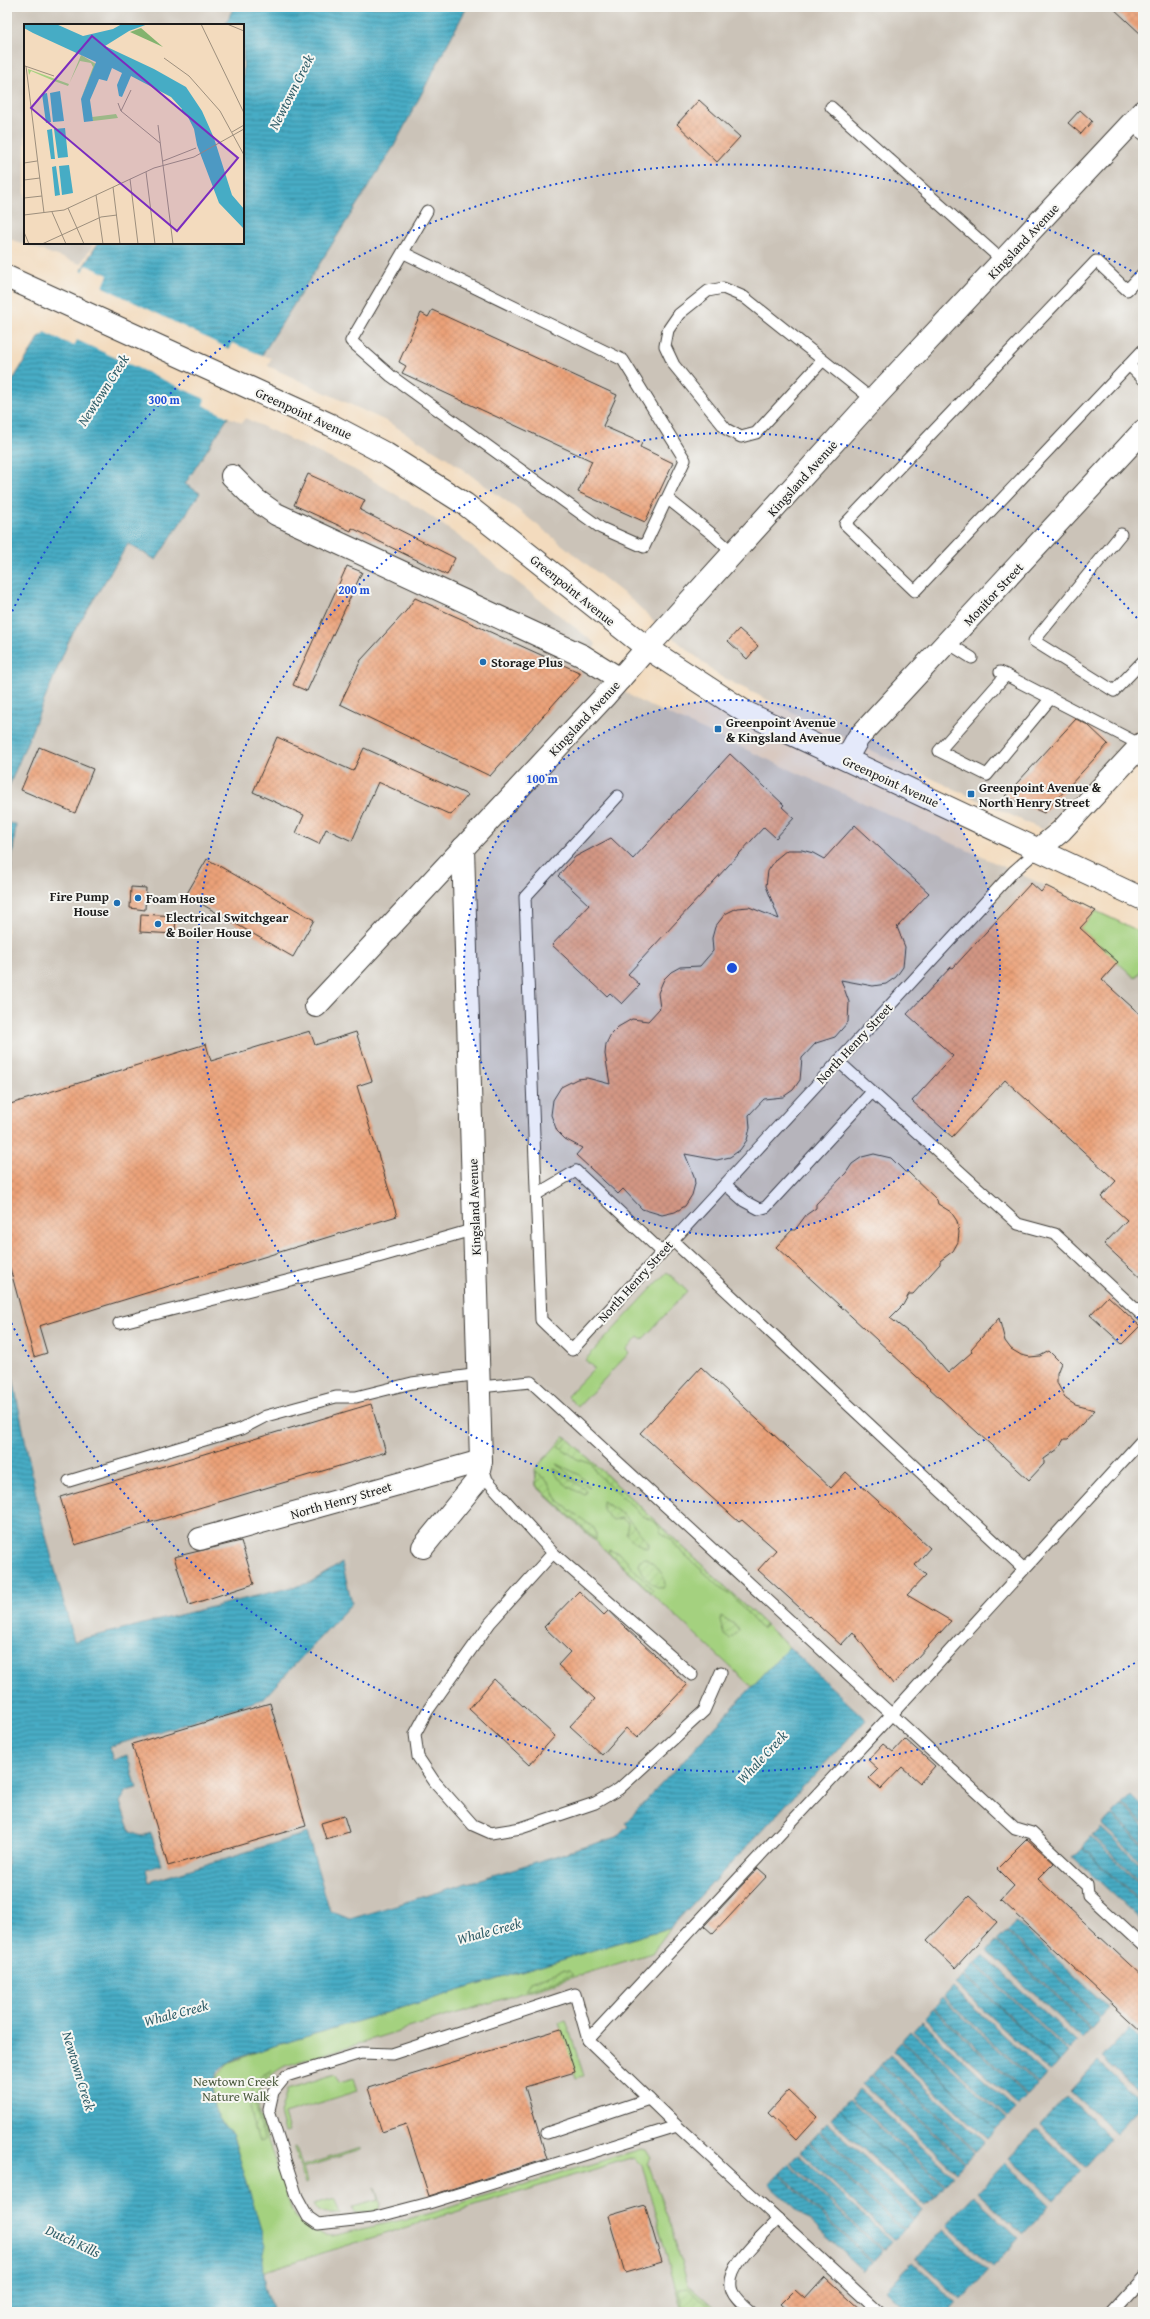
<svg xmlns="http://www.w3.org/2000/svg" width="1150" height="2319" font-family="'Gentium Book Plus',serif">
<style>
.industrial{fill:#cbc3b8}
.green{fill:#a4d17f;stroke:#60764e}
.garden{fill:url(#garden-furrows);stroke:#60764e}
.water{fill:url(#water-rules);stroke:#316470}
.pier{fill:#f3dbbe}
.building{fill:url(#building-cross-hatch)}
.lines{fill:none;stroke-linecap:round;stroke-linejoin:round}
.service-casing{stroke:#3c3934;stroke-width:13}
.minor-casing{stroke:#3c3934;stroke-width:24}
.secondary-casing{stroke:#3c3934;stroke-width:24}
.primary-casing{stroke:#3c3934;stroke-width:24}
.service{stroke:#fff;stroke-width:11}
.minor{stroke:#fff;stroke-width:22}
.secondary{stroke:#fff;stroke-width:22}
.primary{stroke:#fff;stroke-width:22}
.ring{fill:none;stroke:#1d4ed8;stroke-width:2;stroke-dasharray:2 4}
.poi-dot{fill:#1f6fb2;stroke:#f6f6f2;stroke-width:1.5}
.labels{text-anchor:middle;stroke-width:4;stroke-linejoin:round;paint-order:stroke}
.street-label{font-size:13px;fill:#1c1c1c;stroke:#f6f6f2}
.poi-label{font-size:13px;font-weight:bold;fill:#1c1c1c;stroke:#f6f6f2;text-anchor:start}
.park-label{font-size:13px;fill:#4c5b3f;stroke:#f6f6f2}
.water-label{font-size:14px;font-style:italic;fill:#2f5d68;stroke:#f6f6f2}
.inset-road{fill:none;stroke:#9d8f7d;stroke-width:1}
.view{fill:#7b2cbf;fill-opacity:0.15;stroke:#7b2cbf;stroke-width:2}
.inset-edge{fill:none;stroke:#1c1c1c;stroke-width:2}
.centre{fill:#1d4ed8;stroke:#f6f6f2;stroke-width:2}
.ring-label{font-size:12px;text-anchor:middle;font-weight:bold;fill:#1d4ed8;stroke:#f6f6f2;stroke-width:4;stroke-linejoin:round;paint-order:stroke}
</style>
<defs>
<pattern id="garden-furrows" width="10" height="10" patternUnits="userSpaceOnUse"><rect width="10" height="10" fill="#a4d17f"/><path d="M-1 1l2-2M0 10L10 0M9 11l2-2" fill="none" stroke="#8db36d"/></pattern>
<pattern id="water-rules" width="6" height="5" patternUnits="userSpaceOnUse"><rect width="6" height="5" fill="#46acc5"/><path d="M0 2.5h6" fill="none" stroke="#3a8b9f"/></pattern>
<pattern id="building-cross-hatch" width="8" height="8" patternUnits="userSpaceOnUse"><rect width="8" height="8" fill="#eba178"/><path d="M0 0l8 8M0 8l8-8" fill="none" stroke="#c98a67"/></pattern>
</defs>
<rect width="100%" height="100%" fill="#f6f6f2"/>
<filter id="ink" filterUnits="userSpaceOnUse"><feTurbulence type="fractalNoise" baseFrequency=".025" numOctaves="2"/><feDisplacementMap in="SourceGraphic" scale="8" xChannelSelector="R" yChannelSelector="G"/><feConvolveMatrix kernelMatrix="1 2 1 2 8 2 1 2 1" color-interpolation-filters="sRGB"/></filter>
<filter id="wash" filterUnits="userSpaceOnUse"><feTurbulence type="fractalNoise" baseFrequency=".012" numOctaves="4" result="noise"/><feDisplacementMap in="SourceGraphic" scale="16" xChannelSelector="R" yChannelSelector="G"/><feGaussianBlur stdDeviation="0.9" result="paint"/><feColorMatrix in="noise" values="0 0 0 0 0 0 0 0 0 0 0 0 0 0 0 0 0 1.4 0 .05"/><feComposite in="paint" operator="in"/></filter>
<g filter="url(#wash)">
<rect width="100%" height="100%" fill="#f3dbbe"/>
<g class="industrial">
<polygon points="7,7 234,7 225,25 25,25 25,243 95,243 80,264 7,238"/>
<polygon points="467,7 1143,7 1143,723 1043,830 855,743 721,677 660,627 633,601 517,509 447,458 388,422 268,366 271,358 262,355 394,146"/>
<polygon points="229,417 242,423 245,418 355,470 422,510 457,535 596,644 586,665 637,700 1046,886 1143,933 1143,2300 1132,2312 273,2312 212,2082 671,1927 778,1659 626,1823 628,1826 617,1837 350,1919 330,1911 307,1833 149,1882 146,1869 161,1864 141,1836 130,1832 120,1802 127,1791 137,1788 126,1755 113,1760 109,1747 263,1699 352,1602 342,1564 309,1583 74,1642 39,1510 7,1348 7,904 16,825 7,823 7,791 70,638 128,544 156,560 200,494 185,485"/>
</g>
<g class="green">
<polygon points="1096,911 1143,933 1143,968 1135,978 1080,928"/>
<polygon points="667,1272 687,1291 642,1340 638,1337 626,1350 629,1353 578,1407 567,1396 594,1368 585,1360"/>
<polygon points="565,1436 789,1647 752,1687 536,1486 535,1469"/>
<path d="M671,1927L652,1953L285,2066C263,2078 257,2089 259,2114L293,2214C306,2228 312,2233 331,2236L428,2214L641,2149L646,2150L651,2158L648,2164L670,2224L688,2285L718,2312H682L642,2165L634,2157L261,2272V2258L265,2246L232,2133C214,2120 212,2103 212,2082L228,2063L268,2048Z"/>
<polygon points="566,2020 584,2076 576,2078 559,2023"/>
<polygon points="336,2074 339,2082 354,2078 358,2091 284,2114 289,2131 285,2132 280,2114 287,2089"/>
<polygon points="296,2147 302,2166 361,2148 361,2150 303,2168 307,2183 305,2184 294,2148"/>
<polygon points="375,2188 380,2202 379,2209 372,2213 355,2213 353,2207 378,2200"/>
<path d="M335,2199L340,2214C329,2214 319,2216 313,2205Z"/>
</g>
<g class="garden">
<polygon points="567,1438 766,1625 761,1629 731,1594 721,1588 673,1544 672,1540 660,1532 660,1529 656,1523 643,1516 596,1473 592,1464 577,1459 559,1446"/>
<polygon points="557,1464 580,1475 590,1487 575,1480"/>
<path d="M554,1468L586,1490L585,1494C572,1491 556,1480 554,1468Z"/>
<polygon points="536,1471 547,1480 559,1502 594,1528 596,1533 596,1540 536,1485"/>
<path d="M602,1501L624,1515L649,1543V1547L647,1548L636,1543L626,1534L628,1523L621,1518L613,1520C607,1515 601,1510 602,1501Z"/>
<polygon points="609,1550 618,1553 624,1558 653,1590 651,1592 608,1552"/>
<path d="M645,1558C655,1565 664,1571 665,1585L663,1588C652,1588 641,1574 638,1564L640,1560Z"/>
<polygon points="721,1616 736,1625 738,1630 730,1639 724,1635 720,1620"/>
<polygon points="563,1970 569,1971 573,1975 525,1990 530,1982"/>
<path d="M272,2070C250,2098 255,2108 265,2140L259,2142C251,2117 241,2083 272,2070Z"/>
<polygon points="688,2288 712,2310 712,2312 684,2312 678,2289"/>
</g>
<g class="water">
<polygon points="234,7 467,7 394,146 262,355 231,413 185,484 200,493 156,560 128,544 70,638 7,791 7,385 9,386 98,243 243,243 243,25 225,25"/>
<polygon points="7,823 16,824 7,904"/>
<path d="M7,1348L39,1510L74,1641L309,1583L342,1563L352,1603L263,1699L109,1747L113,1760L127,1755L137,1788L127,1791L120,1802L130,1832L141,1836L151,1833L161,1864L146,1869L149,1882L307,1833L330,1911L350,1919L617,1837L628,1826L625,1823L789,1647L866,1720L671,1927L268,2048C256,2053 239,2056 228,2063C201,2079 211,2117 232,2133L266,2246C258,2270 266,2289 273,2312H7Z"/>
<polygon points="1131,1795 1143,1807 1143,1823 1122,1804"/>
<polygon points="1121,1805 1143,1825 1143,1843 1112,1814"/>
<polygon points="1111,1815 1143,1845 1143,1863 1102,1825"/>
<polygon points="1101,1828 1143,1866 1143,1883 1093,1836"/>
<polygon points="1091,1837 1143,1885 1143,1903 1082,1847"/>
<polygon points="1082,1848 1143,1905 1143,1922 1073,1857"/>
<polygon points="1016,1921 1109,2008 1101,2017 1007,1930"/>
<polygon points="1006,1931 1100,2018 1091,2028 997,1940"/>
<polygon points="996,1941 1090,2029 1082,2038 987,1951"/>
<polygon points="983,1955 1077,2042 1069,2050 975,1963"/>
<polygon points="974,1964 1068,2052 1059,2062 965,1974"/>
<polygon points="964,1975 1058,2062 1050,2072 955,1984"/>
<polygon points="952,1988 1046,2075 1038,2084 944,1997"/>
<polygon points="942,1998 1037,2085 1028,2095 933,2007"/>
<polygon points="932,2008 1027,2096 1018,2105 924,2018"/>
<polygon points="921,2021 1015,2109 1007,2117 913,2030"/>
<polygon points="1129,2029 1143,2042 1143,2096 1102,2058"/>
<polygon points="911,2031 1006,2119 996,2129 902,2041"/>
<polygon points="901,2042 996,2129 987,2139 893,2051"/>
<polygon points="890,2055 984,2142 976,2151 882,2063"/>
<polygon points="1098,2062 1143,2104 1116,2133 1071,2091"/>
<polygon points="881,2064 975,2152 966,2162 872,2074"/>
<polygon points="871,2075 965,2163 956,2172 862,2084"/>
<polygon points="859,2089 953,2176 945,2185 851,2098"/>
<polygon points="1067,2096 1111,2138 1085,2167 1040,2125"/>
<polygon points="849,2099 944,2186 935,2196 840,2109"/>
<polygon points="840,2109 934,2197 925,2206 831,2119"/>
<polygon points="828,2123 922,2210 914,2219 820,2131"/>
<polygon points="1036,2129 1081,2171 1054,2200 1009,2158"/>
<polygon points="819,2132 913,2220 904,2230 810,2142"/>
<polygon points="809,2143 903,2231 894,2240 800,2152"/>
<polygon points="798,2154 891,2241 883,2250 790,2163"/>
<polygon points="1005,2163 1049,2205 1023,2234 978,2192"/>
<polygon points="788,2164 882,2251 873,2261 779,2173"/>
<polygon points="778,2174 872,2262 864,2271 769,2184"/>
<polygon points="974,2196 1019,2238 992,2267 947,2225"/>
<polygon points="943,2229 988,2271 961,2300 916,2258"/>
<polygon points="913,2262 957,2304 950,2312 908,2312 886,2291"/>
</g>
<polygon class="pier" points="86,265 108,275 103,287 229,349 232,343 264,356 230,418 203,405 205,399 77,340 74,346 44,332 42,336 39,334 79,270 83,272"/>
<g id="blocks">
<g class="building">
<polygon points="1112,7 1143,7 1143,36"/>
<polygon points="699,100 740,137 717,162 677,124"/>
<polygon points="1080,110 1092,121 1081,134 1068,123"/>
<polygon points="432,310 617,395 603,426 642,443 640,447 673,463 645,522 578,492 592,461 402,373 406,366 399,362 414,328 421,313 428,317"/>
<polygon points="308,474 365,500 360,510 455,558 447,575 352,528 351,531 294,505"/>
<polygon points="347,566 362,572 307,691 293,685"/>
<polygon points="415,598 581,673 490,776 340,704 361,660 406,611"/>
<polygon points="739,629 758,646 747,659 728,641"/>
<polygon points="1076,719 1088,725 1108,744 1044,813 1005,796"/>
<polygon points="277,737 353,771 364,748 468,795 451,815 378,782 352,841 326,829 319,844 296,833 304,815 253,792"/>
<polygon points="39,747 93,769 75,813 21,790"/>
<polygon points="730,754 784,805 782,807 794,818 776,838 764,827 628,974 640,985 622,1004 610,993 607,996 552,945 589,905 558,876 575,857 611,838 633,859"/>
<polygon points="855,825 929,893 897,927 905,947 903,967 896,977 886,984 873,986 841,980 849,1002 848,1022 835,1037 816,1043 802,1058 800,1080 793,1090 783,1097 764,1099 749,1115 750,1128 747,1140 740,1150 730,1157 717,1160 685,1154 694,1176 695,1184 692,1195 685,1206 675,1212 662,1215 642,1209 623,1189 618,1194 576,1155 582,1148 565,1139 557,1131 551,1115 553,1100 561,1087 577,1079 587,1078 610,1084 605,1054 606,1044 611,1034 618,1027 632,1019 648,1021 660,1008 658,993 664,979 671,972 680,967 700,966 713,951 712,938 715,927 725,914 737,908 749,907 779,919 766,886 768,871 776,859 787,850 802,850 813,853 824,859"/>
<polygon points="207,859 314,920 293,957 186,895"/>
<polygon points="1031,883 1041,892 1046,886 1096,911 1080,928 1118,962 1102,980 1143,1017 1143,1280 1104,1244 1127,1220 1101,1197 1116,1181 1005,1080 952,1137 912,1101 953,1056 907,1014 951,967 953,968"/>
<polygon points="131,887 146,888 145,910 130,908"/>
<polygon points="141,914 176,916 175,934 140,932"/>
<polygon points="310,1031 315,1045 356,1032 372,1081 357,1086 397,1216 39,1326 47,1353 34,1357 7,1257 7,1105 206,1044 211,1061"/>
<polygon points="874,1154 891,1158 905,1172 908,1172 937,1200 938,1204 951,1212 957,1221 959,1232 958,1242 953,1251 940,1261 940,1264 913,1294 909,1294 903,1305 890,1318 920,1341 948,1373 972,1352 971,1349 999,1318 1005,1341 1011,1349 1021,1355 1030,1357 1040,1356 1049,1351 1061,1363 1057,1373 1057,1383 1066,1399 1075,1405 1095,1410 1068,1439 1064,1439 1058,1449 1044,1459 1044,1464 1029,1480 776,1247 792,1230 795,1230 806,1215 816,1208 816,1204 846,1173 852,1164 862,1157"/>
<polygon points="1108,1296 1140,1326 1122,1344 1090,1315"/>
<polygon points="701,1367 831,1488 846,1472 930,1548 915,1565 926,1575 907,1595 951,1621 893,1684 853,1632 841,1645 758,1570 776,1550 742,1520 739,1522 640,1433"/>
<polygon points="371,1404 386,1452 75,1545 60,1497"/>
<polygon points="241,1541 254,1584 189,1605 174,1557"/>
<polygon points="579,1591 604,1615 608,1611 687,1685 637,1738 626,1728 602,1755 570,1726 595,1699 558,1665 570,1652 544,1627"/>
<polygon points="494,1679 555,1736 529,1765 469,1709"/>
<polygon points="270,1703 306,1826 168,1866 132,1744"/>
<polygon points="905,1739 935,1766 920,1783 902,1767 881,1789 869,1778 878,1769 868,1760 883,1744 893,1752"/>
<polygon points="344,1816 349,1832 326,1839 321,1823"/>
<polygon points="1027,1839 1054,1863 1038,1879 1143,1977 1143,2032 1001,1900 1014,1886 997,1869"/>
<polygon points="758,1868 767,1876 713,1934 704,1926"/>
<polygon points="969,1896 997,1922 955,1968 927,1941"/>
<polygon points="561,2029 575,2072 525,2087 547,2159 429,2196 406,2124 382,2132 368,2088"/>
<polygon points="789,2090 817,2117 796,2140 768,2113"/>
<polygon points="645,2205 662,2262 625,2273 608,2216"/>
<polygon points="825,2277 863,2312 790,2312 781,2304 795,2290 805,2299"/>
</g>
</g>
</g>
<g filter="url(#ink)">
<use href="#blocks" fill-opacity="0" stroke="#3c3934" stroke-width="1"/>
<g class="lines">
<defs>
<g id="service">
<polyline points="831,107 1004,262"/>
<polyline points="1131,125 1143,134"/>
<polyline points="404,253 623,360 685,460 644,547 601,528 391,376 351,341 427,211"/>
<polyline points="1143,273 1127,290 1096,261 845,524 915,591 1143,350"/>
<polyline points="823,360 756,433 741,437 726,429 674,365 665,346 668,330 679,314 708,291 723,288 744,297 873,400"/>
<polyline points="1129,365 1143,379"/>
<polyline points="668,499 712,534 733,553"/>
<polyline points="1121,534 1034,641 1114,691 1143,661"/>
<polyline points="948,643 972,658"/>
<polyline points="1000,672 1141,745"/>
<polyline points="1006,675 939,751 987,775 1051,698"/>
<polyline points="618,796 525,897 541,1320 572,1350 1013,872 1038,850"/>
<polyline points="838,1061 1018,1224 1055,1234 1143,1316"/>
<polyline points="725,1184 744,1201 759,1209 766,1207 872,1092"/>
<polyline points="537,1194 576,1171 662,1252"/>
<polyline points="673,1241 1023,1568"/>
<polyline points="119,1323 354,1264 475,1229"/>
<polyline points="480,1387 531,1382 1015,1828 1032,1833 1087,1885 1088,1895 1143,1946"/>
<polyline points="483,1467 487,1480 553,1553 490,1623 428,1710 415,1734 418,1757 434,1781 473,1825 491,1833 521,1828 595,1803 619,1789 704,1711 721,1672"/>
<polyline points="69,1481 241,1429 266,1416 336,1397 356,1397 412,1383 480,1374"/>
<polyline points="553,1553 692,1675"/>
<polyline points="588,2040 892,1714 1143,1439"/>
<polyline points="677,2126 429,2203 372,2218 318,2224 308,2217 297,2197 269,2110 273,2092 286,2076 361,2053 392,2054 575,1994 588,2040 677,2126 879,2312"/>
<polyline points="547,2133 649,2099"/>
<path d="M751,2312C744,2306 735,2299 732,2291C723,2268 764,2235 778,2219"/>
<polyline points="1112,2312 1143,2278"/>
</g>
<g id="minor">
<polyline points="232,476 256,500 276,514 583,656 620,679"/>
<polyline points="1038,850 1061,831 1143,743"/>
<polyline points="316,1006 605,696 647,648"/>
<polyline points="200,1539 481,1461"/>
<polyline points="423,1547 476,1482 481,1461 463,848"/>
</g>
<g id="secondary">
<polyline points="647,648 865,408 1143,111"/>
<polyline points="846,759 858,738 1143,431"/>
</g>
<polyline id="primary" points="7,277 331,425 386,454 465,504 647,648 747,713 1143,899"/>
</defs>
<use href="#service" class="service-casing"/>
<use href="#minor" class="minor-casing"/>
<use href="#secondary" class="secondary-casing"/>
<use href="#primary" class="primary-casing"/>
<use href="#service" class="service"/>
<use href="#minor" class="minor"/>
<use href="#secondary" class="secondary"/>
<use href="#primary" class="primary"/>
</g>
</g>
<circle cx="732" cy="968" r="268" fill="#1d4ed8" fill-opacity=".12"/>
<g class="ring">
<circle cx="732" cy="968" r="268"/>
<path d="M1142 1312A535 535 0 1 1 1142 624"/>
<path d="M1140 1660A803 803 0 0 1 7 1314M7 622A803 803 0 0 1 1140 276"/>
</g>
<g class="poi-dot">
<circle cx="483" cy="662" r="4"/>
<rect x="714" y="725" width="8" height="8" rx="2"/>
<rect x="967" y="790" width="8" height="8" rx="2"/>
<circle cx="138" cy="898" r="4"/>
<circle cx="117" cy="903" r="4"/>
<circle cx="158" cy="924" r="4"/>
</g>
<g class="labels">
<g class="street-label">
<text transform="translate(1023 241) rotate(-47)" y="5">Kingsland Avenue</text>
<text transform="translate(304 413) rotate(25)" y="5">Greenpoint Avenue</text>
<text transform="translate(802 478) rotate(-48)" y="5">Kingsland Avenue</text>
<text transform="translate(573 590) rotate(39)" y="5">Greenpoint Avenue</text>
<text transform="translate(993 594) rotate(-47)" y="5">Monitor Street</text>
<text transform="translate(584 718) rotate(-47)" y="5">Kingsland Avenue</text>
<text transform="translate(891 781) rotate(25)" y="5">Greenpoint Avenue</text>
<text transform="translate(854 1043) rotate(-47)" y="5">North Henry Street</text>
<text transform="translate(474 1207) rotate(-92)" y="5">Kingsland Avenue</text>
<text transform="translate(635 1281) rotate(-48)" y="5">North Henry Street</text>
<text transform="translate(341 1500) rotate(-16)" y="5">North Henry Street</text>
</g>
<g class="poi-label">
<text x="491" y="667">Storage Plus</text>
<text x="726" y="727">Greenpoint Avenue<tspan x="726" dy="15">&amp; Kingsland Avenue</tspan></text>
<text x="979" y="792">Greenpoint Avenue &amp;<tspan x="979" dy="15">North Henry Street</tspan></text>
<text x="109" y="901" text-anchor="end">Fire Pump<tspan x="109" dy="15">House</tspan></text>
<text x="146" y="903">Foam House</text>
<text x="166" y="922">Electrical Switchgear<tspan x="166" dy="15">&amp; Boiler House</tspan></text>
</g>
<g class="park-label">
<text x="236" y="2086">Newtown Creek<tspan x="236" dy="15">Nature Walk</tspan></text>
</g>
<g class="water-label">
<text transform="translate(291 92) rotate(-63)" y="5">Newtown Creek</text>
<text transform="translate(103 390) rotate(-57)" y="5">Newtown Creek</text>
<text transform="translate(762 1757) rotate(-47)" y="5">Whale Creek</text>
<text transform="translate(489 1931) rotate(-15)" y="5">Whale Creek</text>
<text transform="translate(176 2013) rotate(-15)" y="5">Whale Creek</text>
<text transform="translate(79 2071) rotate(73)" y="5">Newtown Creek</text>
<text transform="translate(73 2241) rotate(25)" y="5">Dutch Kills</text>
</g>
</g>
<g transform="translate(24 24)">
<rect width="220" height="220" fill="#f3dbbe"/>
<path d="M57,31L72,40L57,75L69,43L67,39L56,37L44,62L30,57L7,47L5,51L4,45L45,60ZM92,90L94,94L69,97L68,93Z" fill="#a4d17f"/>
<path d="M117,4L139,23L106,8Z" fill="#83b36e"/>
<path d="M0,0H32L59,12L89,5L98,0H124L105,7L81,22L130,45L162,63L178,87L190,114L208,171L220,185V205L195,179L173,121L170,105L163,91L157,87L158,85L147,73L107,52L98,73L95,72L93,61L98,49L88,44L83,57L75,55L66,76L69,97L60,98L57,75L72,38L9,9L0,4ZM36,67L40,97L29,98L26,69ZM23,69L27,98L22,99L18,70ZM41,104L44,133L34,134L30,105ZM28,105L31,135H27L23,106ZM45,141L49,169L38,171L35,142ZM32,142L36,171L31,172L28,143Z" fill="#46acc5"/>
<path class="inset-road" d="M177,0L220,89M203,0L220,7M140,34L165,52L196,87L220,131M1,42L30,52M2,42L20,189M94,79L97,87L136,119M97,87L107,66M134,101L139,141M208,108L220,101M139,137L172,124M0,139L13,137M139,141L149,220M122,148L131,220M106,155L114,220M0,156L16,154M89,163L96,220M72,171L79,220M0,174L18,172M44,184L60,220M28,188L42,220M0,191L40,186L130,144L170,133L220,105M0,208L5,220M18,220L77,193L93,191"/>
<path class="view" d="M68,12L214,134L153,207L7,84Z"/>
<rect width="220" height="220" class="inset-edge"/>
</g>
<circle cx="732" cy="968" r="6" class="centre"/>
<g class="ring-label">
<text x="164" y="404">300 m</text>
<text x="354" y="594">200 m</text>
<text x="542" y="783">100 m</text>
</g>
<rect width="1150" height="2319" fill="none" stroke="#f6f6f2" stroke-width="24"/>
</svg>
